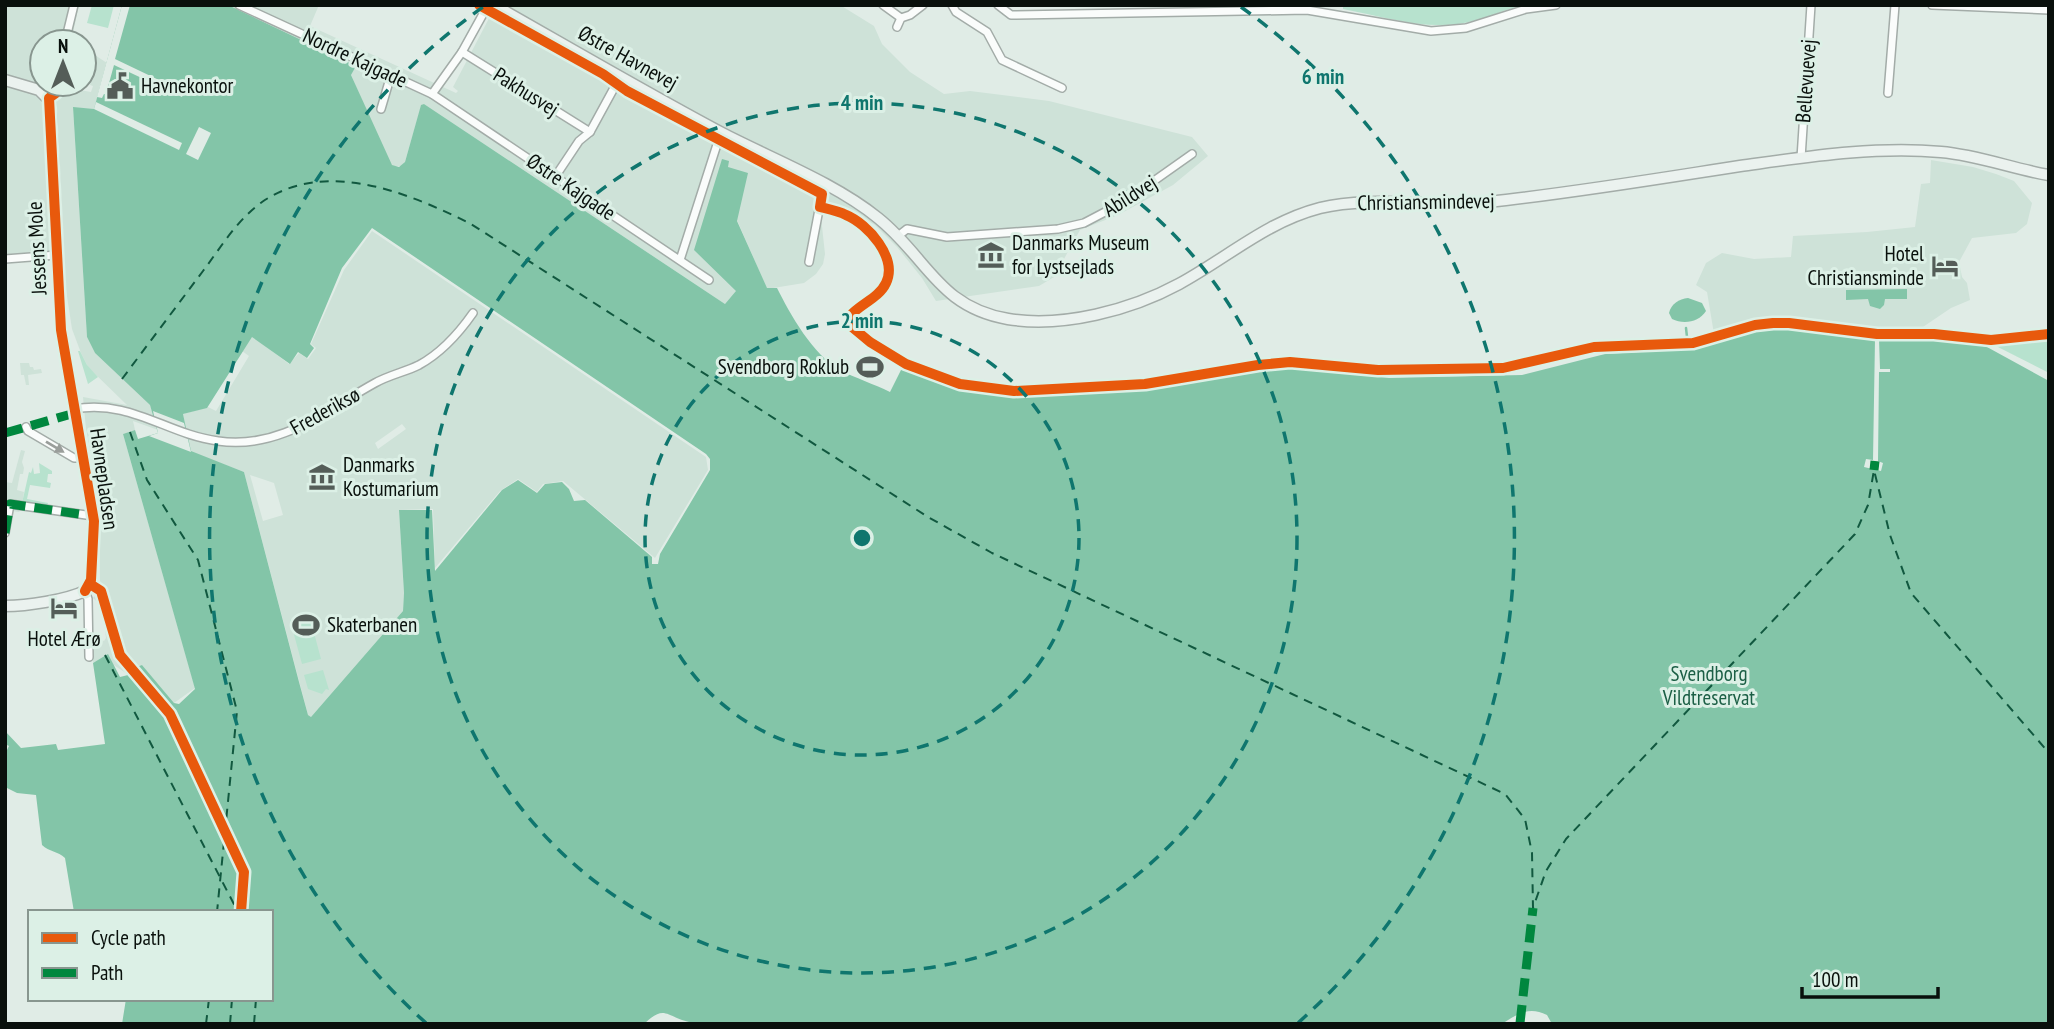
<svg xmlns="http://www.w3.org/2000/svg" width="2054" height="1029" font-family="'PT Sans Narrow',sans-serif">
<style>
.built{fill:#cee2d8;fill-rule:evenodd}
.green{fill:#b7e2ce}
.water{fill:#83c5a8;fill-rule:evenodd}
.pier{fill:#e0ece6}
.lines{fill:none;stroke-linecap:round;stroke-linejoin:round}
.stream{stroke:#83c5a8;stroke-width:2.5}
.ferry{stroke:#11583f;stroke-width:2;stroke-dasharray:9 7;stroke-linecap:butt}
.street-casing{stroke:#a3aca8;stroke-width:10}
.secondary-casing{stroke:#a3aca8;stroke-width:13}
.street{stroke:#fafcfb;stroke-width:7}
.secondary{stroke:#ebf2ef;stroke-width:10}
.quiet{stroke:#00873e;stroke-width:9;stroke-dasharray:18 9;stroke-linecap:butt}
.cycleway-casing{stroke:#dcf0e6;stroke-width:15}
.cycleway{stroke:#e8590c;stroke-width:10}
.oneway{fill:#9a9e9b}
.ring{fill:none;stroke:#0f766e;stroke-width:3.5;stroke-dasharray:12 9}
.labels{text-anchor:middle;stroke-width:6;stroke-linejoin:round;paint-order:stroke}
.street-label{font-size:21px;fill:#09100c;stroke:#dcf0e6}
.poi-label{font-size:21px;fill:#09100c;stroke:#dcf0e6;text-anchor:start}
.park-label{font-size:21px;fill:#1b5f45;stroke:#dcf0e6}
.centre{fill:#0f766e;stroke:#dcf0e6;stroke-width:3.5}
.ring-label{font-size:21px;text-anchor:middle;font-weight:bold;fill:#0f766e;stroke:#dcf0e6;stroke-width:6;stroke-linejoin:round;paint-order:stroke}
</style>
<rect width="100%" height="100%" fill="#e0ece6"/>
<g class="built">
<polygon points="5,5 79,5 71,42 42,42 42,84 66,84 74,89 91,92 93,86 90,85 93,74 90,72 93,58 84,56 84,48 107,63 94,109 73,108 87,337 95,353 150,405 158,430 133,421 135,430 123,434 195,688 174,703 142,665 129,675 103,658 93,663 91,629 96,637 104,641 106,638 102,606 93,598 103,587 100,581 99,496 86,429 83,397 127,405 88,367 81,353 72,329 65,283 58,283 57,256 5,259"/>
<polygon points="228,5 319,5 310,26 456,93 458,91 453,87 496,5 840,5 874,26 882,44 910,72 944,94 970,91 1049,101 1192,137 1208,156 1173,185 1118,215 1080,230 1054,277 1039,286 936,301 922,278 897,247 875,225 837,204 821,217 825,254 823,264 816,274 804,283 767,289 737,220 728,166 722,159 736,292 725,304 424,104 421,106 405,162 401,166 393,166 389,162 351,75 355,66"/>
<polygon points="1931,160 1973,167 1996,174 2014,181 2032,203 2027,224 2016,233 1972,238 1959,262 1962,277 1967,283 1970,300 1951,308 1917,331 1869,330 1778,318 1763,320 1714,334 1707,292 1696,285 1706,263 1722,253 1754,259 1791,257 1793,236 1867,232 1915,227 1921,184 1930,183"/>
<path d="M372,231L706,457L708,470L655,558L563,481L543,484L537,492L518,479L500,491L435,568L433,509L399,510L404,594L403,611L311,717L308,715L299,681L244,472L191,452L183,414L208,407L216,411L249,356L242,351L252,336L289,364L299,353L308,359L316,348L311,344L344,270ZM402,424L406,429L378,449L375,443ZM250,475L274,483L283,515L263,521Z"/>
<polygon points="20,363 29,363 30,367 33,367 34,370 41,369 42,373 28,375 29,385 26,385 24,375 21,375"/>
<polygon points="21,450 25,451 22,462 24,468 23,474 20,474 17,490 24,492 21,510 19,512 5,510 5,482 12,483"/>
</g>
<g class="green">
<polygon points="92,5 114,5 108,28 87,23"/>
<path d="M1343,5H1522C1501,11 1480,21 1458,24C1420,29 1381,16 1343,9Z"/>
<polygon points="2049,337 2049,373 1994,345 2030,338"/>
<polygon points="78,351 80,351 87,365 98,377 88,384"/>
<polygon points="39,463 52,471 52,474 48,474 47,482 51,483 50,488 30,485 27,499 48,503 47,507 22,503 29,472 31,473 33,467 34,474 40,473"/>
<polygon points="309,614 321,659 302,664 290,620"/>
<polygon points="323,670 329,690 326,689 322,694 308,689 304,675"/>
</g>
<g class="water">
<path d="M122,5H228L356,66L351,75L392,165L399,167L405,162L421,105L424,104L725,304L736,291L694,250L722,159L729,161L728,167L748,173L737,221L767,288H777C790,314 813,355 840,370C855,378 874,384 890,392L902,368L936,381L989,394L1012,397L1136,390L1275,368L1299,366L1389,378L1522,375L1605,354L1693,349L1761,329L1787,328L1875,339L1957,340L1987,347L2049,381V1024H1552L1547,1015C1529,1006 1517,1014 1502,1024H700C695,1023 687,1022 682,1020C664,1013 662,1007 644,1024H122L126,999H271V912H74L65,858C58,851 49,852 42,845L36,795L17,793L5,787V754L9,746L5,744V731L21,748L56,744L58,750L105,744L93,663L108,654L120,677L128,675L116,659L124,652L137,667L142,665L174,703L179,704L195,689L123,434L135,430L138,439L158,433L150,405L95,353L87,337L73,107L94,109ZM372,228L706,454L710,459V470L660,554L658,564H652V557L585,500L574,501L569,489L562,482L545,484L537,493L518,480L502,490L435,571L432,510H399L404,593L403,611L311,717L308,715L299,682L244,472L191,451L183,414L207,408L252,337L290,364L298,352L307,358L314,348L310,344L342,268Z"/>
<polygon points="1907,289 1907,299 1885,299 1884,305 1880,309 1870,306 1868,299 1846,300 1846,290"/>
<path d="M1688,298L1702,303L1706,311C1699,322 1684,325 1672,319L1669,313C1671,304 1679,299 1688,298Z"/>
</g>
<g class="pier">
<polygon points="122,5 130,5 115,59 184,92 182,97 114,65 106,94 104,94 102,98 97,97"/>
<polygon points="96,102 182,143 179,150 94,109"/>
<polygon points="199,127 211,133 198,160 186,154"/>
<polygon points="1875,339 1879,339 1880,369 1890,369 1890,372 1879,372 1878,461 1883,463 1881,471 1864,467 1866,459 1873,460"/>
<polygon points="153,411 184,423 191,452 149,436 158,433"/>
<polygon points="124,652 138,668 131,668 129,675 116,659"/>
</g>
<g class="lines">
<polyline class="stream" points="1686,328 1687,337"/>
<g class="ferry">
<path d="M122,379C149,343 176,307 203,271C221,247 237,220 262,202C326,158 409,193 471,224L928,517L992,553L1505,794L1525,819L1532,853L1533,908L1546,871L1566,839L1855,534L1868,505L1874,470L1890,535L1911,593L2049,753"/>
<polyline points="130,432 147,480 198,560 237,711 217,912"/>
<polyline points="105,655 238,912"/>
<polyline points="120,655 170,714 244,872 241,912"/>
<polyline points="206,1024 209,999"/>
<polyline points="230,1024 232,999"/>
<polyline points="254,1024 256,999"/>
</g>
<defs>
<g id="street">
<polyline points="239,5 432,94 709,280"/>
<polyline points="883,5 901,18"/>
<polyline points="952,5 956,12 987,32 1002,60 1062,88"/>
<polyline points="998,5 1011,15 1307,10 1431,31 1466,28 1526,9 1556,5"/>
<polyline points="1932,5 2049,10"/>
<polyline points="897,27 901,18 910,15 923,5"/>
<polyline points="65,42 74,5"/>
<polyline points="462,52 590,132"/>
<polyline points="1888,93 1895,5"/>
<polyline points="432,94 462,52 488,5"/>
<polyline points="49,98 56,93 58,84"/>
<polyline points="381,109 391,75"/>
<polyline points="1801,158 1811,5"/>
<polyline points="555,177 579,141 590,132 620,77"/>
<path d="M820,207C828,209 837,211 845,214C867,224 897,257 887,282C881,296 845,309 850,324C855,337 894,357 906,364"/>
<polyline points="898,236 907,229 947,237 1058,229 1084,223 1124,202 1192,154"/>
<polyline points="5,259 57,255"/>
<polyline points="680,260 721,132"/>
<polyline points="809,262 822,194 827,187"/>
<path d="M74,409C131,399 166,434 218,441C280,450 324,411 375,383C389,375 405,372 419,365C441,353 459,333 473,313"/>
<polyline points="26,427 28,431 74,458 83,458"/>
<polyline points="5,533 10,504 93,516"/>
<polyline points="85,591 88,599 89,657"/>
</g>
<g id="secondary">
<path d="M494,5C570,48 645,92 722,133C772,159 835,183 878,218C927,257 938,307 1008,319C1063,328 1131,310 1179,284C1227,258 1266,222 1320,208C1372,195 1434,208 1488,202C1572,193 1656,179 1740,166C1806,157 1874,146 1941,152C1978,155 2013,169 2049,175"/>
<path d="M5,80L39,90L50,101L61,330L94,521L91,580L85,591C66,600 27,606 5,606"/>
</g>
</defs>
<use href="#street" class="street-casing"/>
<use href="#secondary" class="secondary-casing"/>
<use href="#street" class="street"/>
<use href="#secondary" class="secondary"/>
<g class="quiet">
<polyline points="5,433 75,413"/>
<polyline points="1874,470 1875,461"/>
<polyline points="5,533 10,504 93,516"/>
<polyline points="1520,1023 1533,908"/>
</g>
<defs>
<g id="cycleway">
<path d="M479,5L603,74L627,91L822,194L820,207C828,209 838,211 846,215C868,224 898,258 886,283C879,298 860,304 850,316L852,327L870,342L906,364L960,384L1014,391L1145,384L1258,365L1290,362L1378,370L1503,368L1594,347L1693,343L1755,325L1773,323H1789L1877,334H1934L1991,340L2049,334"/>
<polyline points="58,84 56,93 49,98 61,330 94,521 91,580 85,591"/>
<polyline points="90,584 101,591 120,655 170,714 244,872 241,912"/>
</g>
</defs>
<use href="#cycleway" class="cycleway-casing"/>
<use href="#cycleway" class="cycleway"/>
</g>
<defs><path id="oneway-solid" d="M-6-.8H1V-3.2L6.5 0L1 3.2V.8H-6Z" transform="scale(1.75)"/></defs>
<use class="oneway" href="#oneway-solid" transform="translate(55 447) rotate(31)"/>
<g class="ring">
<circle cx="862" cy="538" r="217"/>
<circle cx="862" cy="538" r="435"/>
<path d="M426 1023A652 652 0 0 1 483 7M1241 7A652 652 0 0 1 1298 1023"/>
</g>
<defs>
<symbol id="civic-bare" viewBox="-9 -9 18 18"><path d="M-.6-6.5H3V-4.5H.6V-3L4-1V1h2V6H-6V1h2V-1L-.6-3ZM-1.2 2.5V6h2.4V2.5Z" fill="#545d58" stroke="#dcf0e6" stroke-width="2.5" paint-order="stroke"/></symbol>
<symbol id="museum-bare" viewBox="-9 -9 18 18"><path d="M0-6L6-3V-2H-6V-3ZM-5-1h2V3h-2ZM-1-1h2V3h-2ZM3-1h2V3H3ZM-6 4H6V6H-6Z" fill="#545d58" stroke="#dcf0e6" stroke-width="2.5" paint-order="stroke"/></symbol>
<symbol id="hotel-bare" viewBox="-9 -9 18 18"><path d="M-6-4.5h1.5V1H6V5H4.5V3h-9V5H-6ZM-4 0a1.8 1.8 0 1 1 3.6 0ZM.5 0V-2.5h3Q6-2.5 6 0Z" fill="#545d58" stroke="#dcf0e6" stroke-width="2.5" paint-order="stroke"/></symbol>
<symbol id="stadium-bare" viewBox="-9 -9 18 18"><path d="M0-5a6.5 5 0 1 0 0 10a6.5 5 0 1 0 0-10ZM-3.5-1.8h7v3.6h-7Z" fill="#545d58" stroke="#dcf0e6" stroke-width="2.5" paint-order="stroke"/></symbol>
</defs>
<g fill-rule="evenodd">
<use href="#civic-bare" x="101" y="67" width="38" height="38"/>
<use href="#museum-bare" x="972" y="236" width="38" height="38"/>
<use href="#hotel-bare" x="1926" y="247" width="38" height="38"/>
<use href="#stadium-bare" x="851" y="348" width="38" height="38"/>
<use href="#museum-bare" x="303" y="458" width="38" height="38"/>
<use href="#hotel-bare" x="45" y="589" width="38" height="38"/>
<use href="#stadium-bare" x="287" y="606" width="38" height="38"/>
</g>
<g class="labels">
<g class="street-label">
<text transform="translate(355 58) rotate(25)" y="7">Nordre Kajgade</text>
<text transform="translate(628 58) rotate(29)" y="7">Østre Havnevej</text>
<text transform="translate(1806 81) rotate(-86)" y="7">Bellevuevej</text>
<text transform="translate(526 92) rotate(32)" y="7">Pakhusvej</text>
<text transform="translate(571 187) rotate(34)" y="7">Østre Kajgade</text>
<text transform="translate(1130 196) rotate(-32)" y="7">Abildvej</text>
<text transform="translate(1426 202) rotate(-1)" y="7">Christiansmindevej</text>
<text transform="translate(37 248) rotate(-93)" y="7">Jessens Mole</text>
<text transform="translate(325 411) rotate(-29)" y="7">Frederiksø</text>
<text transform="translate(104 479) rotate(82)" y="7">Havnepladsen</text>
</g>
<g class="poi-label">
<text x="141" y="93">Havnekontor</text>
<text x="1012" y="250">Danmarks Museum<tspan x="1012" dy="24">for Lystsejlads</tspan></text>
<text x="1924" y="261" text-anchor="end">Hotel<tspan x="1924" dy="24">Christiansminde</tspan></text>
<text x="849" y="374" text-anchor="end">Svendborg Roklub</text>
<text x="343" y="472">Danmarks<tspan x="343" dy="24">Kostumarium</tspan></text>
<text x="327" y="632">Skaterbanen</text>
<text x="64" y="646" text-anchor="middle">Hotel Ærø</text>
</g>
<g class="park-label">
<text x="1709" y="681">Svendborg<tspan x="1709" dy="24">Vildtreservat</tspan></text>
</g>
</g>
<circle cx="862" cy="538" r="10" class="centre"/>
<g class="ring-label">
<text x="1323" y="84">6 min</text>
<text x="862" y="110">4 min</text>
<text x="862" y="328">2 min</text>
</g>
<rect width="2054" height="1029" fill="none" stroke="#09100c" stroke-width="14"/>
<rect x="28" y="910" width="245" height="91" fill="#dcf0e6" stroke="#88968f" stroke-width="2"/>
<rect x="42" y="933" width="35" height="10" fill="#e8590c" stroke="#88968f" stroke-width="2"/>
<text x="91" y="945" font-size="21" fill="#09100c">Cycle path</text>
<rect x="42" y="968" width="35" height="10" fill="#00873e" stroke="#88968f" stroke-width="2"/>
<text x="91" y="980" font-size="21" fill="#09100c">Path</text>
<g transform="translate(63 63)"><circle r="33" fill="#dcf0e6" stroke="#88968f" stroke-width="2"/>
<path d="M0-5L12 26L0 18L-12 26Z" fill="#545d58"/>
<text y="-10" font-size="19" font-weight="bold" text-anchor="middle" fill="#09100c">N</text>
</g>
<path d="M1802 987v10h136v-10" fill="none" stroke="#09100c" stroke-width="3.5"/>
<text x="1812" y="987" font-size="21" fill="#09100c" stroke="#dcf0e6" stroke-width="5" paint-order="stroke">100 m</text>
</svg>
